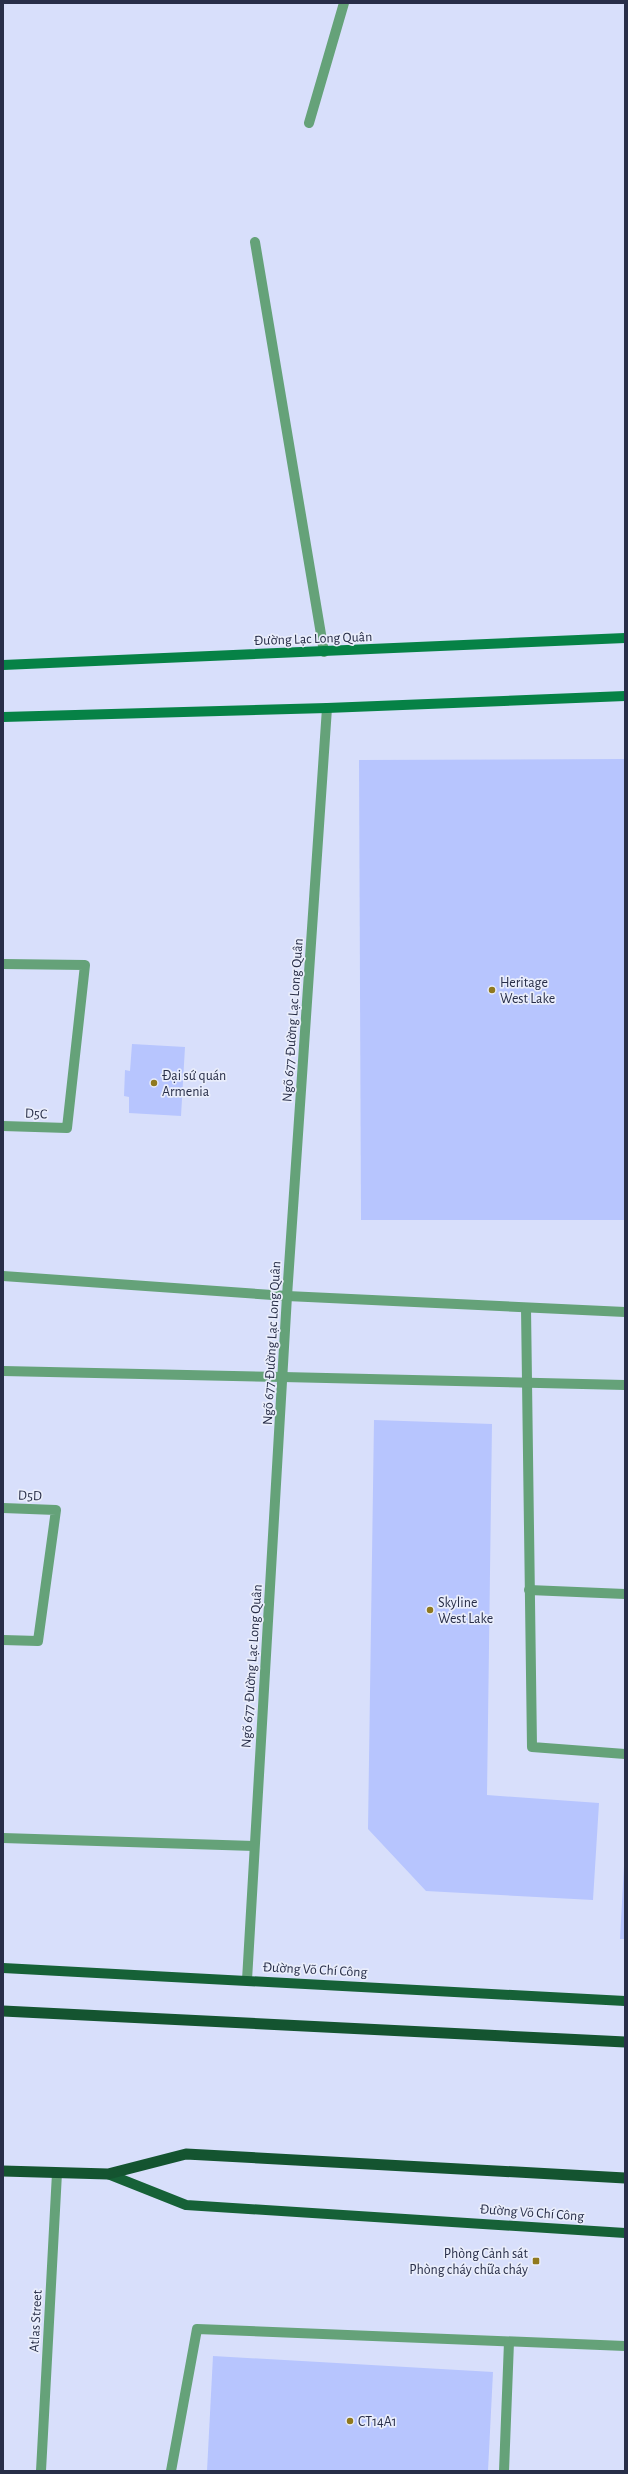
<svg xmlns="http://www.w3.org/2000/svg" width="628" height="2474" font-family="'Alegreya Sans',sans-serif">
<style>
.building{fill:#b7c5fe}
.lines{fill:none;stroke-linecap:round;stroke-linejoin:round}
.service{stroke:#65a279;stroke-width:10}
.pedestrian{stroke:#65a279;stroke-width:10}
.minor{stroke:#65a279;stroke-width:10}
.secondary{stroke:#068246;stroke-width:10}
.primary{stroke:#166137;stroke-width:10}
.trunk{stroke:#145430;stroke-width:11}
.poi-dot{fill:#90791e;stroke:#e9edfb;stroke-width:1.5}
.labels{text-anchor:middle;stroke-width:3.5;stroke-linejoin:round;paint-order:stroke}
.street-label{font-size:14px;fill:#282e48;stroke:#e9edfb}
.poi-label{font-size:14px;fill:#282e48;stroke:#e9edfb;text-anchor:start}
</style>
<rect width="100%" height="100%" fill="#d8dffb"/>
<g class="building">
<polygon points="625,759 625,1220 361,1220 359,760"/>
<polygon points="132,1044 185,1047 181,1116 129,1113 129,1097 124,1096 125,1070 130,1071"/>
<polygon points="374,1420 492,1424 487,1795 599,1803 593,1900 426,1891 368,1829"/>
<polygon points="624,1866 625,1866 625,1939 620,1939"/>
<polygon points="213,2356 493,2372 488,2471 207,2471"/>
</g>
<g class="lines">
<polyline class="service" points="255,242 324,652"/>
<polyline class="pedestrian" points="3,1371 283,1377"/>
<g class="minor">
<polyline points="309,123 344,3"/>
<polyline points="3,964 85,965 67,1128 3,1126"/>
<polyline points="3,1276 287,1296 625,1312"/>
<polyline points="526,1308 532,1747 625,1754"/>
<polyline points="283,1377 625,1385"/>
<polyline points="3,1508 56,1510 38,1641 3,1640"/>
<polyline points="529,1590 625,1594"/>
<polyline points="3,1838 254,1846"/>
<polyline points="247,1980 287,1296 327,708"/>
<polyline points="41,2471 57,2173"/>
<polyline points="171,2471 197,2329 625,2346"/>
<polyline points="504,2471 509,2342"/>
</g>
<g class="secondary">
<polyline points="3,665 625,638"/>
<polyline points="3,717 327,708 625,696"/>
</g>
<g class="primary">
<polyline points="3,1968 625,2001"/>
<polyline points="108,2174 186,2205 625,2233"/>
</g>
<g class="trunk">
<polyline points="3,2011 625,2042"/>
<polyline points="3,2171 108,2174 186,2154 625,2178"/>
</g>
</g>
<g class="poi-dot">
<circle cx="492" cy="990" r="4"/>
<circle cx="154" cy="1083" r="4"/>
<circle cx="430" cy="1610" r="4"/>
<rect x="532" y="2257" width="8" height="8" rx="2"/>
<circle cx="350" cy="2421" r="4"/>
</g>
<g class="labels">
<g class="street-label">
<text transform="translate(313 638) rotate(-2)" y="5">Đường Lạc Long Quân</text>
<text transform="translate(292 1020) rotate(-86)" y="5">Ngõ 677 Đường Lạc Long Quân</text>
<text transform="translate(36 1113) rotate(2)" y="5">D5C</text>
<text transform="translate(271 1343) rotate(-87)" y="5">Ngõ 677 Đường Lạc Long Quân</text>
<text transform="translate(30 1495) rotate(2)" y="5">D5D</text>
<text transform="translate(251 1666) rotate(-86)" y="5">Ngõ 677 Đường Lạc Long Quân</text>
<text transform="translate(315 1969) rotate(3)" y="5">Đường Võ Chí Công</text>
<text transform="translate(532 2212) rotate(4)" y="5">Đường Võ Chí Công</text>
<text transform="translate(35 2321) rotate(-87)" y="5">Atlas Street</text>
</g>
<g class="poi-label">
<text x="500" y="987">Heritage<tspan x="500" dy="16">West Lake</tspan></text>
<text x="162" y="1080">Đại sứ quán<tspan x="162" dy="16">Armenia</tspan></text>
<text x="438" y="1607">Skyline<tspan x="438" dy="16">West Lake</tspan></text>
<text x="528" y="2258" text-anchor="end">Phòng Cảnh sát<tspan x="528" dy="16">Phòng cháy chữa cháy</tspan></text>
<text x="358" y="2426">CT14A1</text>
</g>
</g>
<rect width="628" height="2474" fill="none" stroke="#282e48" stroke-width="8"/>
</svg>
